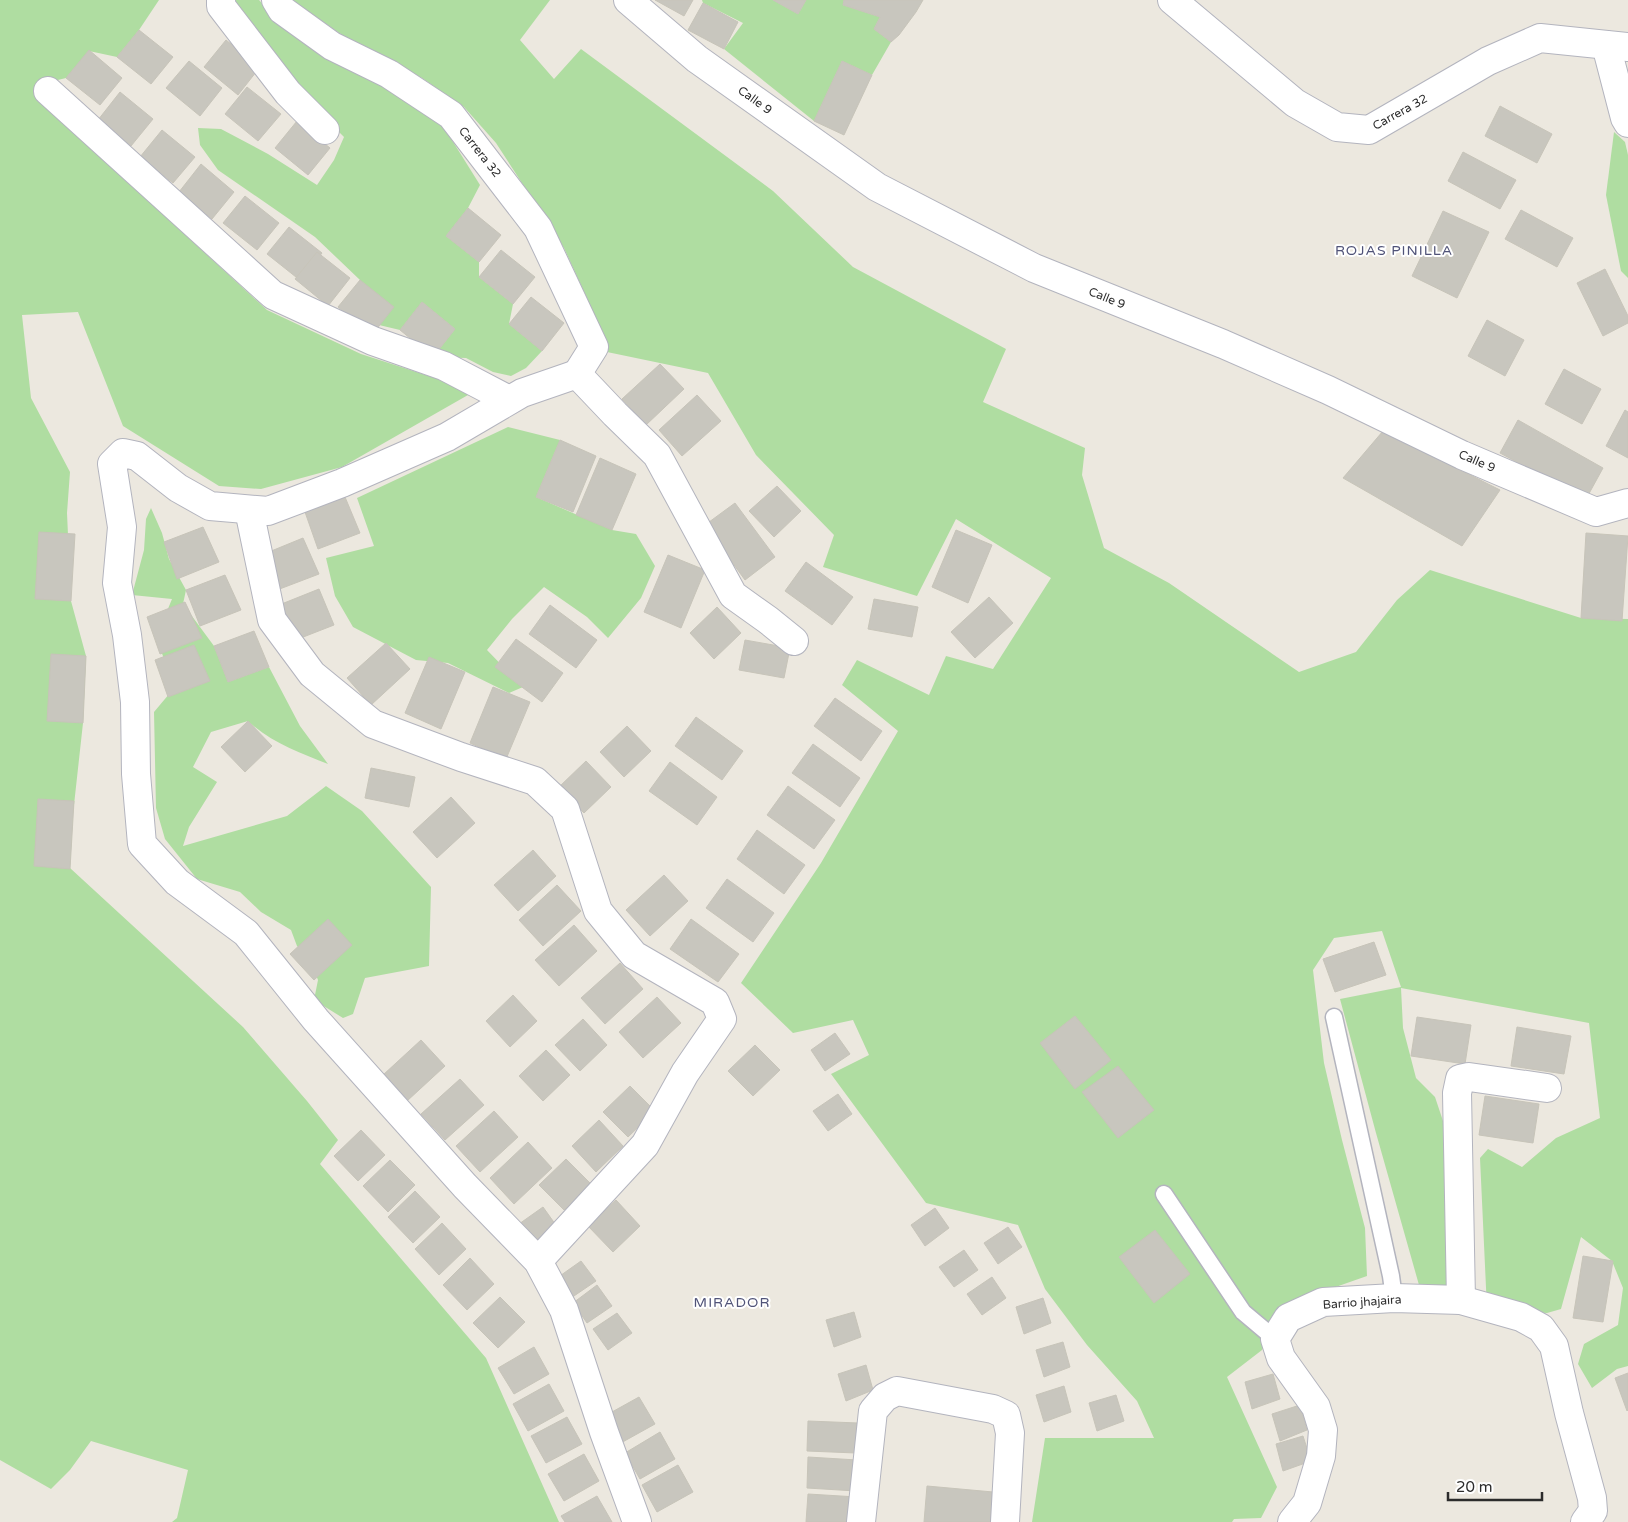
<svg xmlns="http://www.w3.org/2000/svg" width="1628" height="1522" font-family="'Varela Round',sans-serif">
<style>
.green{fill:#afdda1}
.building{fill:#c8c6be;stroke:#c7c4b9}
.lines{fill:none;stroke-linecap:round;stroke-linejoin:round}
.service-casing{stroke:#b3b4be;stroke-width:19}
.minor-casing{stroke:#b3b4be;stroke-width:30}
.service{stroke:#fff;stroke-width:16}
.minor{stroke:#fff;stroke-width:28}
.labels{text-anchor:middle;stroke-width:4;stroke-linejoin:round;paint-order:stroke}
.street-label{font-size:12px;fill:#2c2c2c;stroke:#fff}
.neighbourhood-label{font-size:14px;letter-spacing:1px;fill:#505378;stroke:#fff}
</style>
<rect width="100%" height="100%" fill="#ece8df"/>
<g class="green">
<polygon points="0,0 159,0 139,30 117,57 89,51 66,78 37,85 44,105 267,310 361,354 475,391 342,467 261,489 219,486 123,426 78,312 22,315 31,398 70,472 67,513 71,601 86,656 83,723 73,814 70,868 243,1027 307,1101 338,1140 320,1164 486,1358 559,1522 172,1522 177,1518 188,1470 91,1441 70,1470 51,1489 0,1460"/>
<polygon points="230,0 259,0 281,24 405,96 440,121 480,185 468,208 446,236 479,262 479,277 513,304 509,324 542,351 526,368 511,376 493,372 466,358 433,357 455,329 422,302 400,330 379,325 360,280 315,237 218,170 200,145 198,128 221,129 268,154 317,185 334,160 344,137 281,74"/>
<polygon points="292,0 550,0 520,40 554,79 581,49 773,191 853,267 1006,349 983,402 1085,448 1082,475 1104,548 1169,583 1299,672 1356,652 1397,600 1430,570 1581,618 1628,619 1628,1366 1617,1369 1592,1388 1578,1364 1584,1344 1618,1325 1623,1288 1612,1261 1581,1237 1561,1309 1547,1313 1487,1309 1480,1158 1488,1149 1522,1167 1556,1138 1600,1118 1589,1023 1401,988 1403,1028 1416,1078 1435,1097 1446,1130 1448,1286 1419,1285 1376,1133 1340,999 1401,987 1382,931 1334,938 1313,970 1324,1063 1342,1140 1365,1228 1367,1276 1287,1304 1262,1350 1227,1377 1277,1487 1261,1518 1234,1519 1232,1522 1032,1522 1045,1438 1154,1438 1137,1401 1087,1345 1045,1289 1018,1225 926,1203 831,1074 869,1055 853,1020 793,1033 741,983 821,863 898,731 842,685 857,660 929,695 946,656 993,669 1051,578 956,519 917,596 823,567 834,535 756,455 708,373 607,352 606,340 564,248 496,143 464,107 422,78 355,44"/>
<polygon points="702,0 773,0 798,14 806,0 844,0 843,5 880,17 874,29 891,42 872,75 842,61 814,121 724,49 743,23 703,3"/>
<polygon points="1614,132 1625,142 1628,155 1628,278 1621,271 1606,195"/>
<polygon points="508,427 560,440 536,497 612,530 636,534 655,566 641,598 608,638 587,617 544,587 512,619 487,650 523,687 509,693 448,663 416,660 353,627 335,596 326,558 374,546 357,498"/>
<path d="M151,508L162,533L169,559L186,590L183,604L214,646L228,682L269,667L300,726L328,764C300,753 270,742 248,721L211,732L193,767L217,782L189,827L183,846L287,816L326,786L362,811L431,887L429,966L365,978L353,1014L343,1018L314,1000L318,980L309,958L297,946L291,930L261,912L240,892L197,879L165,839L156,808L154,712L175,687L156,638L172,599L132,595L144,550L146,519Z"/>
</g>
<g class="building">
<polygon points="655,0 693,0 684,16"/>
<polygon points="773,0 806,0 798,14"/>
<polygon points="844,0 923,0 916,12 899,35 891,42 874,29 880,17 843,5"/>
<polygon points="703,3 738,22 724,49 688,30"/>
<polygon points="139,30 173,57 151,84 117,57"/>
<polygon points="226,40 260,67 238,95 204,67"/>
<polygon points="89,50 122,78 100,105 66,78"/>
<polygon points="189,61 222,88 200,116 166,88"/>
<polygon points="842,61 872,75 844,135 814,121"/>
<polygon points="247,87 281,114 258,141 225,114"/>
<polygon points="120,92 153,119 131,146 98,120"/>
<polygon points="1500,106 1552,134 1537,163 1485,136"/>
<polygon points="297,121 330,148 308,175 275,148"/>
<polygon points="162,130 195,157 173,183 140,157"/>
<polygon points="1463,152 1516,180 1500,209 1448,181"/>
<polygon points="201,164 234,192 212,219 179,192"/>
<polygon points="245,196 279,223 257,250 223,223"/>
<polygon points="468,208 501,235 479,262 446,236"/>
<polygon points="1521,210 1573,238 1557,267 1505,239"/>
<polygon points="1443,211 1489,232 1457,298 1412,276"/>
<polygon points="289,227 322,253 301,281 267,254"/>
<polygon points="501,250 535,277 513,304 479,277"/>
<polygon points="317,252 350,278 328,306 295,279"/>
<polygon points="1605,269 1628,316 1628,323 1603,336 1577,283"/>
<polygon points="360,280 394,307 372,335 338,307"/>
<polygon points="531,297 564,323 542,351 509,324"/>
<polygon points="422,302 455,329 433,357 400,330"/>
<polygon points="1487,320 1524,340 1505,376 1468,356"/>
<polygon points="660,364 684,389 646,425 622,399"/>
<polygon points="1564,369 1601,389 1582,424 1545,404"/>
<polygon points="697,395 721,421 682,456 659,430"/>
<polygon points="1625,410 1628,412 1628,458 1606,446"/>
<polygon points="1518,420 1603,468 1586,499 1500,453"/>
<polygon points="1383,431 1500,490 1462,546 1343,478"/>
<polygon points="560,440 596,456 573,512 536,497"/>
<polygon points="600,458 636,474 612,530 576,515"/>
<polygon points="777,486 801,511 774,537 749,511"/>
<polygon points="345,497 360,533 318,549 305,512"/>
<polygon points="735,503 775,557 745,580 705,525"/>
<polygon points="203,527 219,562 177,579 164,542"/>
<polygon points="956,530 992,545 968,603 932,587"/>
<polygon points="39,532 75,534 71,601 35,599"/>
<polygon points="1586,533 1628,536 1622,621 1581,618"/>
<polygon points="303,538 319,574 277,590 264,554"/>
<polygon points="668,555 705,570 681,628 644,612"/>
<polygon points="806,562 853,597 832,625 785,591"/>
<polygon points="225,575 241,610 200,626 186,590"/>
<polygon points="319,589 334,625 293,641 279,605"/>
<polygon points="989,597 1013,623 975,658 951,632"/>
<polygon points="874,599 918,607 912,637 868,629"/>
<polygon points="185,602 202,638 160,654 147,617"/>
<polygon points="550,605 597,640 576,668 529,634"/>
<polygon points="717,607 741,633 714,659 690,633"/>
<polygon points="254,631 269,667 228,682 214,646"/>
<polygon points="516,639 563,673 542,702 495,667"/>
<polygon points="745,640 790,648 784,678 739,670"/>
<polygon points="386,643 410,669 371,705 347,678"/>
<polygon points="194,645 210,681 168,697 155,660"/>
<polygon points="51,654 86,656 83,723 47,721"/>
<polygon points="429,657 465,672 441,729 405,713"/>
<polygon points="493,687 530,702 506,759 470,743"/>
<polygon points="835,698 882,731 861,761 814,726"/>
<polygon points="696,717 743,751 722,780 675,746"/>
<polygon points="248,721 272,746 245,772 221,747"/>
<polygon points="627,726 651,751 624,777 600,752"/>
<polygon points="813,744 860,778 840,807 792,773"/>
<polygon points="586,761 611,787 584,813 559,787"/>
<polygon points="670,762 717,797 697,825 649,791"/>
<polygon points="371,768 415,777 409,807 365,798"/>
<polygon points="788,786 835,820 814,849 767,815"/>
<polygon points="451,797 475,823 437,858 413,832"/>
<polygon points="38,799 74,801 70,869 34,866"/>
<polygon points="757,830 805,865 784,894 737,859"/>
<polygon points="533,850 556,876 518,911 494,885"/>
<polygon points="664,875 688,901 650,936 626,910"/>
<polygon points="727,879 774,913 753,942 706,908"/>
<polygon points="557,885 581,911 543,946 519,920"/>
<polygon points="328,919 352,945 314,980 290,954"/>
<polygon points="691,919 739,954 718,982 670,949"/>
<polygon points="574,925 597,951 559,986 535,960"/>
<polygon points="1374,942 1386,975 1335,992 1323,959"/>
<polygon points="620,963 643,989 605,1024 581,998"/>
<polygon points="513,995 537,1021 510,1047 486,1021"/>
<polygon points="657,997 681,1023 643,1058 619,1032"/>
<polygon points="1075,1016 1111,1060 1075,1089 1040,1043"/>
<polygon points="1417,1017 1471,1025 1465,1064 1411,1056"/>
<polygon points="583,1019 607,1045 580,1071 555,1045"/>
<polygon points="1517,1027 1571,1036 1564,1074 1511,1066"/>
<polygon points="835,1033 850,1054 825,1071 811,1050"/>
<polygon points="421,1040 445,1066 407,1101 383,1075"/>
<polygon points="755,1045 780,1070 753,1096 728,1071"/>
<polygon points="546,1050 570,1075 543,1101 519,1076"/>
<polygon points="1118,1066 1154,1110 1118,1138 1082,1092"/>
<polygon points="460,1079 484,1105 445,1140 421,1114"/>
<polygon points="630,1086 655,1111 628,1137 603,1112"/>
<polygon points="838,1094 852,1114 828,1131 813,1111"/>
<polygon points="1485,1096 1539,1104 1533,1143 1479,1135"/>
<polygon points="494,1111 518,1137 480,1172 456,1146"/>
<polygon points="599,1120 623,1146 596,1172 572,1146"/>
<polygon points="361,1130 385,1155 358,1181 334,1156"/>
<polygon points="528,1142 552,1168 514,1204 490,1178"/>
<polygon points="566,1159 591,1184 564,1210 539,1185"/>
<polygon points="390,1160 415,1185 388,1212 363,1186"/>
<polygon points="415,1191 440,1217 413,1243 388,1217"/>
<polygon points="616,1200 640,1226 613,1252 588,1226"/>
<polygon points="543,1207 558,1228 534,1245 519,1224"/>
<polygon points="935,1208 949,1228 925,1246 911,1225"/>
<polygon points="442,1223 466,1249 439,1275 415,1249"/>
<polygon points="1008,1227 1022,1247 998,1264 984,1243"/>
<polygon points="1155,1230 1190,1274 1154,1303 1119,1257"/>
<polygon points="964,1250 978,1270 954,1287 939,1267"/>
<polygon points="1583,1256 1613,1261 1603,1322 1573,1318"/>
<polygon points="470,1258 494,1284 467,1310 443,1285"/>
<polygon points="581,1261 596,1281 571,1298 557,1278"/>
<polygon points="992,1277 1006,1298 982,1315 967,1294"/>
<polygon points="597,1285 612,1306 587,1323 573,1303"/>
<polygon points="500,1297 525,1322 498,1348 473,1323"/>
<polygon points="1043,1298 1051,1323 1024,1334 1016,1307"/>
<polygon points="854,1312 861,1337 834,1347 826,1320"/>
<polygon points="617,1313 632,1333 608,1350 593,1329"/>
<polygon points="1063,1342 1070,1367 1044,1377 1036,1350"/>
<polygon points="534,1347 549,1374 514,1394 498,1368"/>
<polygon points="866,1365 873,1390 846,1401 838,1374"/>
<polygon points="1628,1373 1628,1410 1627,1411 1615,1378"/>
<polygon points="1273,1374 1280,1399 1252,1409 1245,1382"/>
<polygon points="549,1384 564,1411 528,1431 513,1404"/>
<polygon points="1064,1386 1071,1412 1044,1422 1036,1395"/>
<polygon points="1116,1395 1124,1421 1097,1431 1089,1403"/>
<polygon points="639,1397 655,1424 619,1444 603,1417"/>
<polygon points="1300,1405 1307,1430 1280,1441 1272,1414"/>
<polygon points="567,1417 582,1444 546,1463 531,1436"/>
<polygon points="808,1421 858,1423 856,1453 807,1451"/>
<polygon points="660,1432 675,1459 640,1479 625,1453"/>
<polygon points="1303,1436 1311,1461 1283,1471 1276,1444"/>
<polygon points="584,1454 599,1481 564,1501 548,1474"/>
<polygon points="808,1457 857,1460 856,1491 807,1488"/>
<polygon points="678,1465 693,1492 657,1512 642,1485"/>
<polygon points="927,1486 993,1492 991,1522 924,1522"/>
<polygon points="808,1494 857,1497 855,1522 806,1522"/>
<polygon points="597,1496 612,1522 565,1522 561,1516"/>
</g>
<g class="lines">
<defs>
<g id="service">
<polyline points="1334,1017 1391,1276 1394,1298"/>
<polyline points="1164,1194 1243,1312 1275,1339"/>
</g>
<g id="minor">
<polyline points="221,0 221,6 288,93 325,130"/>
<polyline points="276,0 282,10 332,46 389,74 451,115 538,228 594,347 577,374"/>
<polyline points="628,0 697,59 877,187 1034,268 1223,344 1328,390 1462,455 1596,512 1628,503"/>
<polyline points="1172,0 1295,103 1337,127 1369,130 1488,61 1540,38 1628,47"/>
<polyline points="1606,45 1625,118 1628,123"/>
<polyline points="48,91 273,295 373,341 444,366 509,400"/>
<polyline points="577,374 522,393 447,437 342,483 268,511 210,506 178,488 137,456 123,453 112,464 122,527 117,583 127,635 135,702 136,774 142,844 177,882 246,933 316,1020 465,1186 538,1261 564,1310 604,1432 637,1522"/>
<polyline points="577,374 615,414 657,455 733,595 768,620 794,641"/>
<polyline points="249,510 272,620 312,674 373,724 461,757 535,781 565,809 598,911 634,955 715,1002 722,1019 685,1073 645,1145 538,1261"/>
<polyline points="1461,1300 1457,1093 1460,1079 1469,1077 1547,1088"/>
<polyline points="861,1522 873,1411 885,1397 897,1391 993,1409 1006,1415 1010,1433 1005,1522"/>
<polyline points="1292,1522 1307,1503 1321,1456 1323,1430 1316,1407 1281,1358 1275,1339 1288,1318 1323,1302 1394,1298 1461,1300 1521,1317 1541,1328 1554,1346 1569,1413 1592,1498 1593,1511 1585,1522"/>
</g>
</defs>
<use href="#service" class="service-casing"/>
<use href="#minor" class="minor-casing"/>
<use href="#service" class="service"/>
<use href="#minor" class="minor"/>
</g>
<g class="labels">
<g class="street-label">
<text transform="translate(755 100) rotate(36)" y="4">Calle 9</text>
<text transform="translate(1400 112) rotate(-29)" y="4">Carrera 32</text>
<text transform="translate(480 152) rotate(52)" y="4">Carrera 32</text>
<text transform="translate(1107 298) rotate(22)" y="4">Calle 9</text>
<text transform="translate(1477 461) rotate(23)" y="4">Calle 9</text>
<text transform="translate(1362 1302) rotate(-4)" y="4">Barrio jhajaira</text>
</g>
<g class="neighbourhood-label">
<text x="1394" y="255">ROJAS PINILLA</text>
<text x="732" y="1307">MIRADOR</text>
</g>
</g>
<path d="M1448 1492v8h94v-8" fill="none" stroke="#2c2c2c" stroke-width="2.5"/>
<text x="1456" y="1492" font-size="15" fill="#2c2c2c" stroke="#ffffff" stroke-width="4" paint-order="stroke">20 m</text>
</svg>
